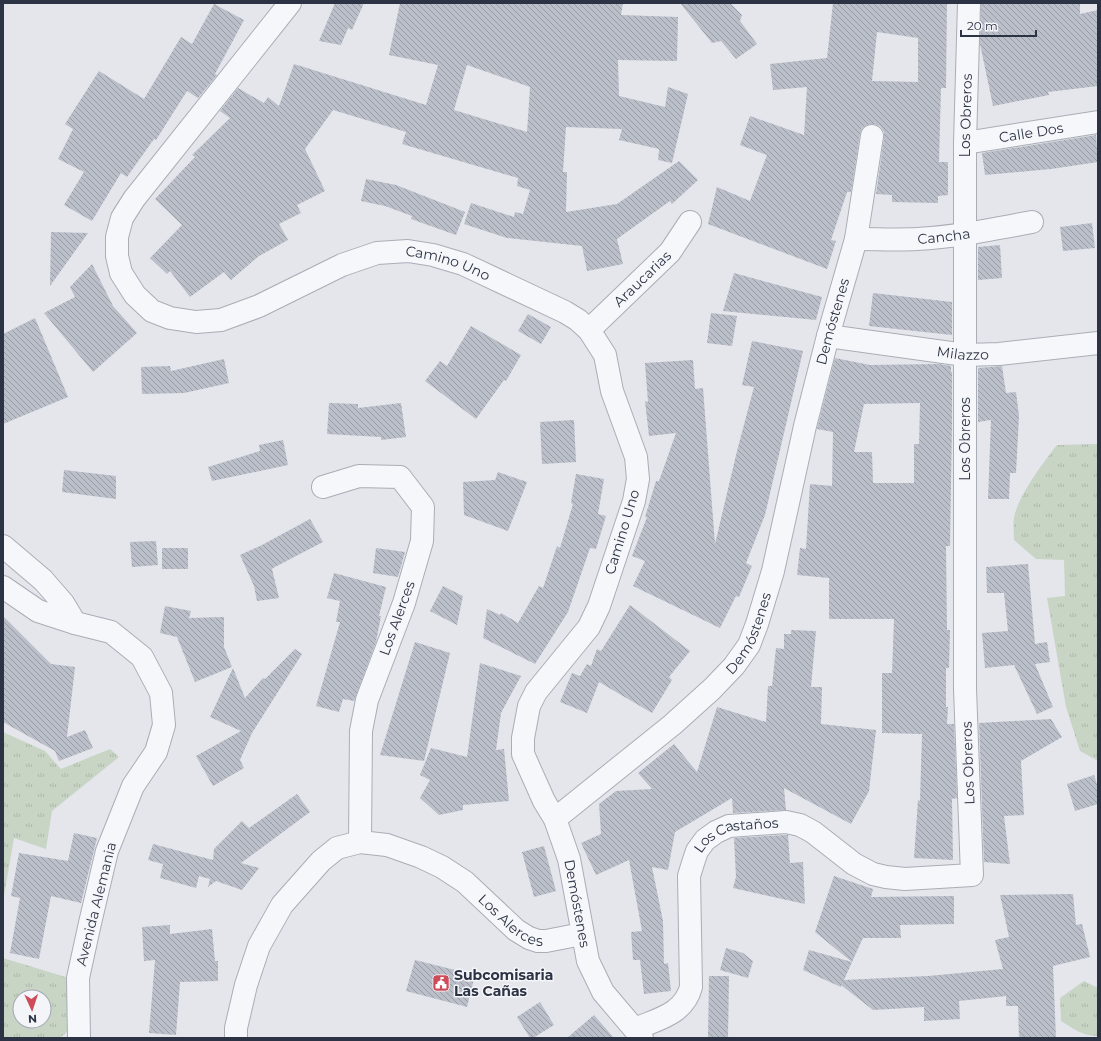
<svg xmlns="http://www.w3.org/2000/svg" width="1101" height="1041" font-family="Montserrat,sans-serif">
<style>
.grass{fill:url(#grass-tufts);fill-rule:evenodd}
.building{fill:url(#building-back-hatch);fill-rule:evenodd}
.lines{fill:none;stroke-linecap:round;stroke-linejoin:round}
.minor-casing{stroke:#a9adb6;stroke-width:24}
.minor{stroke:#f6f7fa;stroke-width:22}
.labels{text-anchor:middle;stroke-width:3;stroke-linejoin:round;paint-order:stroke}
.street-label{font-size:14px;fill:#2b3344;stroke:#f4f5f9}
.poi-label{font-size:14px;font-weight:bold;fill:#2b3344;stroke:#f4f5f9;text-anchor:start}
</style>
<defs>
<pattern id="grass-tufts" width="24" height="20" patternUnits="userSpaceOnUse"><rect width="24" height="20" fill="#c8d5c5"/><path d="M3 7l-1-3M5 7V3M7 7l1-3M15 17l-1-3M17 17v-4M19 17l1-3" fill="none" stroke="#acb7aa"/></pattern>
<pattern id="building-back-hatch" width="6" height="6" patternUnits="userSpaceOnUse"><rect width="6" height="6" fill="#bbbfc9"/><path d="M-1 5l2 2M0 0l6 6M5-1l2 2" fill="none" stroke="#989ca5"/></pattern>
</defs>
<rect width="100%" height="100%" fill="#e4e6eb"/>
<g class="grass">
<path d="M1098,444V761L1080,751L1066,707L1047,598L1065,596L1064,560L1036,559L1014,540C1014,533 1013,525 1014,518C1017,498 1044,461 1057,445Z"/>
<polygon points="3,732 45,751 61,769 110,749 119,757 52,811 46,849 14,838 3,901"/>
<path d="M3,958L69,978V1030L60,1038H3ZM20,997H44V1021H20Z"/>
<path d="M1084,981L1098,988V1036C1082,1036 1074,1029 1061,1021L1060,998Z"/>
</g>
<g class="building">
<polygon points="335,3 364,3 352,30 348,28 341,45 319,41"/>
<path d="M400,3H623L621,15L678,17L677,61L618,60L619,96L665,107L668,87L688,94L672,163L658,160L659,149L619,140L622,129L566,127L563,172H567L566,212L617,204L679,161L698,180L672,204L670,201L617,239L623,264L587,271L582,246L507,238L464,224L471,203L514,217L515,212L523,214L530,190L517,186L518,178L402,144L406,132L333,110L305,149L325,191L297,205L301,213L279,224L288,240L259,256L231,280L224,272L190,297L170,271L167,274L150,258L182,225L155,199L195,157L192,155L230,118L220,111L238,88L264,103L268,97L279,106L294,64L426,105L438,65L389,55ZM467,65L530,87L527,132L454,110Z"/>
<polygon points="680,3 730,3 742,15 740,21 757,44 736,59 721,41 712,43"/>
<path d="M833,3H947L946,88H941L939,162H948V195L938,196V203L892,202V195L876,194L884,138V132L880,126L874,124L867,125L862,128L860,134L851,192H847L831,240L836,241L827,269L708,224L717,187L750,201L767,155L740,145L750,116L804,135L807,87L773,90L770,64L827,58ZM877,32L918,38V82L872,81Z"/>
<polygon points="981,3 1080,3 1080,14 1098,10 1098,86 1048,92 1049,95 993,106 980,44"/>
<polygon points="214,4 244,20 215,74 217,75 198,98 187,91 156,140 154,139 127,177 121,173 92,221 64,205 84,172 58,159 73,129 65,124 99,71 144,99 181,37 192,44"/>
<polygon points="1096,135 1098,162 1051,169 985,175 982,153"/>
<polygon points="366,179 396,185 465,212 456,235 411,219 412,216 385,206 361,201"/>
<polygon points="1092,223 1095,248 1063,251 1060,227"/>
<polygon points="51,232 88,233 50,286"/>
<polygon points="1000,245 1002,278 978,280 978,247"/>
<polygon points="92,264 113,306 137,333 93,372 44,313 75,297 70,287"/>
<polygon points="734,273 822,297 816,320 723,311"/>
<polygon points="873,293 952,302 952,335 869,326"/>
<polygon points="711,313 737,316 732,346 707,343"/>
<polygon points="528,314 551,327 541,344 518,331"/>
<polygon points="35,318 68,397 3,424 3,334"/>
<polygon points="471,326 521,355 506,381 504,380 476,419 425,381 440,361 447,366"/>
<polygon points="752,341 803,351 765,515 746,563 752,566 739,597 736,596 720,628 633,586 645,561 632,556 647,517 645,517 656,481 659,481 676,433 649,436 645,401 648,402 645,363 693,360 695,389 703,388 715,544 737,451 754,387 742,385"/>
<path d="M835,358L870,365L939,364L951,366V372H952V425L950,546H946L947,630H950L949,668H946V707H948L947,724H954L957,798L952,799L953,860L914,858L918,800L920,801L922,734L882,733V673H892L894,619H829V578L797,575L800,548L806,549L810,484L832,486L833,432L817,429ZM920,403L919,444H914V483H873L872,452H854L864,404Z"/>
<polygon points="224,359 229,383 184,393 142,394 141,367 170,366 171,371"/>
<polygon points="1002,366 1006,393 1016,392 1019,416 1016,473 1010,473 1009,499 988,499 991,420 978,422 978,368"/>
<polygon points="329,403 358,404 358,408 401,403 406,437 381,440 381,437 327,434"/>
<polygon points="574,420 576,462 542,464 540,422"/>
<polygon points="283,440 288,465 212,481 208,467 260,451 259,445"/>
<polygon points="64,470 116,476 116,499 62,492"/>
<polygon points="498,472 527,482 508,531 464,515 463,482 495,480"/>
<polygon points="576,474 604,479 598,514 606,516 596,549 590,548 568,612 535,664 483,638 487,609 500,615 501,613 518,623 539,586 543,588 557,546 560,548 573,504 571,503"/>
<polygon points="310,519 323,542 273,568 272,569 279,598 257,601 254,586 240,555 262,545"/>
<polygon points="156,541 158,565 132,567 130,542"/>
<rect x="162" y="548" width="26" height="21"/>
<polygon points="376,548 405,552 398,577 373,573"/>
<polygon points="1028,564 1035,644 1047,642 1050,662 1035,664 1053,707 1037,714 1014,665 985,668 982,633 1008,631 1004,593 987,593 986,567"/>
<polygon points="334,573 386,587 379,616 381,616 376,642 354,701 343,699 339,712 316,706 340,622 336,622 340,601 327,598"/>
<polygon points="443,586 463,596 457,625 430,611"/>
<polygon points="630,605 690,651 669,677 672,680 652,713 599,682 587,713 560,702 572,673 580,676 587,664 591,666 597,649 601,651"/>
<polygon points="165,606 191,611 189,618 224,617 224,647 232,667 195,682 177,637 160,633"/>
<polygon points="3,616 51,664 75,667 67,737 85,730 93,748 59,761 55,751 3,722"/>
<polygon points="791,630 816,631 811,687 822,687 821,724 876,730 869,791 851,824 784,788 786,810 733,813 732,798 675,832 668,870 652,867 663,921 664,964 668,963 671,991 644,994 640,960 633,960 631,932 642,931 629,860 596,875 581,843 601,834 599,804 616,791 652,789 638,773 674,744 697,772 717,707 766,722 768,686 772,686 776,648 784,649 784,634 791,634"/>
<polygon points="415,642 450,653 424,761 380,755"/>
<polygon points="295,649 302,654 252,733 240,760 244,768 213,786 196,756 241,731 210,717 233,668 245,698 263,678 265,679"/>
<polygon points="480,663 521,676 501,713 496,750 504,749 509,801 463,805 463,810 439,815 420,798 430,780 420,775 431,748 467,757"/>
<polygon points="1051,719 1062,737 1021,761 1024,815 1004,816 1010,864 984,862 979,723"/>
<polygon points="1094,775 1098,787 1098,804 1075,811 1067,784"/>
<polygon points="297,794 310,812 241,863 259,868 242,890 216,881 208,887 210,879 199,876 196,888 160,878 163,864 148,860 153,844 213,860 214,849 242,821 249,828"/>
<polygon points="74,833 97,838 81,903 51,896 39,959 10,953 20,898 11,896 19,853 68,861"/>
<polygon points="785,835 788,835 790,863 803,862 805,904 733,888 736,877 734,838"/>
<polygon points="544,846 556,891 534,897 522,852"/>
<polygon points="834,876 873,889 871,897 954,896 954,924 900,925 901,938 863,938 852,962 815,932"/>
<polygon points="1073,894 1076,925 1082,924 1090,957 1053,966 1056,1038 1019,1038 1018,1006 1006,1006 1006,996 959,1001 960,1019 924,1021 924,1007 873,1010 841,985 841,987 803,970 809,950 852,962 844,980 928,976 1003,969 995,940 1009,937 1000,895"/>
<polygon points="170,925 170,934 212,929 215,961 218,961 218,981 180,982 176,1035 149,1033 155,960 144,961 142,927"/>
<polygon points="726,948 743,953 753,961 748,978 720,970"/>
<polygon points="415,960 475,975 467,1007 406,991"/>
<polygon points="709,976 729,976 728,1038 708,1038"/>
<polygon points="540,1002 554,1025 533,1038 530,1038 517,1017"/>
<polygon points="594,1015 614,1038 567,1038"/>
</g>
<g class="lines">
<defs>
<g id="minor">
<path id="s1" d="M290,3L134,199L122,218L117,237V256L121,273L135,295L152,311L170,318L196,322L221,320L259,306L342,265L377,253L408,251L433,255L463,264L565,312L578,320L589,330L605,355L612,391L636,457L638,479L634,501L599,606L589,627L536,692L529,706L523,738V754L544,801L555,819L569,859L588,961L603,992L642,1038"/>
<path id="s2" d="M965,143L1098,122"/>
<path id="s3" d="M856,239C876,239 897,240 917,239C956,237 994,229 1032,222"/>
<path id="s4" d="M589,330L670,252L690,222"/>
<path id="s5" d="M828,336L965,355L999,354L1098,343"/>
<polyline points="323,487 359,476 400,477 423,507 422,541 404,603 367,700 361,731 360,842"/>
<polyline points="3,546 43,580 63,603 75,623"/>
<polyline points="3,587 38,611 75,623 111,632 142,657 161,693 164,725 156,752 133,786 107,851 90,923 78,978 79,1038"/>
<path id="s6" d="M555,819L672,725L712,689L734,666L749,645L757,624L773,571L805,426L828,336L856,239L872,136"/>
<path id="s7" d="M635,1029C658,1019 684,1014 691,987L689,876L693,863L697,851L705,840L716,832L729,826L786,822L800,825L813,832L854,864L873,874L886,877L905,879L972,875L965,689V143L969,3"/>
<path id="s8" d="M236,1038V1028L246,985L259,946L282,905L321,861L337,848L360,842L387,845L421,857L442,867L465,882L516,930L529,938L538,941H546L582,934"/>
</g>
</defs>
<use href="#minor" class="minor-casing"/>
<use href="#minor" class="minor"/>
</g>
<defs>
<symbol id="civic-square" viewBox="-11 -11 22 22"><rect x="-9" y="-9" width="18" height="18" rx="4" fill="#cd4c5a" stroke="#f4f5f9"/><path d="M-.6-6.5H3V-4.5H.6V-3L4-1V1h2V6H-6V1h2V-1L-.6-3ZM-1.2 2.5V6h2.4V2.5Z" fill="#fff"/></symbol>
</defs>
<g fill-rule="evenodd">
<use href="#civic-square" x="431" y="973" width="20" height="20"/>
</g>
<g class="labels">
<g class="street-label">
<text dy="5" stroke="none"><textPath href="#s7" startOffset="1271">Los Obreros</textPath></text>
<text dy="5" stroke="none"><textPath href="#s2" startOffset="67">Calle Dos</textPath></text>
<text dy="5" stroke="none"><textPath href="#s3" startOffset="88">Cancha</textPath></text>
<text dy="5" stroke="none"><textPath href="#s1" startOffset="692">Camino Uno</textPath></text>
<text dy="5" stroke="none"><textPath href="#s4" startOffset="74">Araucarias</textPath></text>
<text dy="5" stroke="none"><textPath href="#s6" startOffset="596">Demóstenes</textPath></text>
<text dy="5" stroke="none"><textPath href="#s5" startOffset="136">Milazzo</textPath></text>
<text transform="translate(965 439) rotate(-90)" y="5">Los Obreros</text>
<text transform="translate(622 532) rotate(-73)" y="5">Camino Uno</text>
<text transform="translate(397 618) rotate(-70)" y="5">Los Alerces</text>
<text dy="5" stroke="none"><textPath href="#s6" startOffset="272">Demóstenes</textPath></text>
<text transform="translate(968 763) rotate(-92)" y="5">Los Obreros</text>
<text dy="5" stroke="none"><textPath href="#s7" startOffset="256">Los Castaños</textPath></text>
<text dy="5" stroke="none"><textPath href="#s1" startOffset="1473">Demóstenes</textPath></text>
<text transform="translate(96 904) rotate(-76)" y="5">Avenida Alemania</text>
<text dy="5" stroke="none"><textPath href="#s8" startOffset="420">Los Alerces</textPath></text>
</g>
<g class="poi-label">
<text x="454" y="980">Subcomisaria<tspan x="454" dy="16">Las Cañas</tspan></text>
</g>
</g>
<rect width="1101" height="1041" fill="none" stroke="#2b3344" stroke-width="8"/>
<g transform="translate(32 1009) rotate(177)"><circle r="19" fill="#f4f5f9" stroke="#a4a7b1"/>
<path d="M0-3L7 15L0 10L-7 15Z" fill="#cd4c5a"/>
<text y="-6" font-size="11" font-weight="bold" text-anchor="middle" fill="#2b3344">N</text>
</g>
<path d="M961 30v6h75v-6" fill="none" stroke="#2b3344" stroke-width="2"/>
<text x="967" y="30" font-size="12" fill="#2b3344" stroke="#f4f5f9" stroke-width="3" paint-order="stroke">20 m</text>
</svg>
